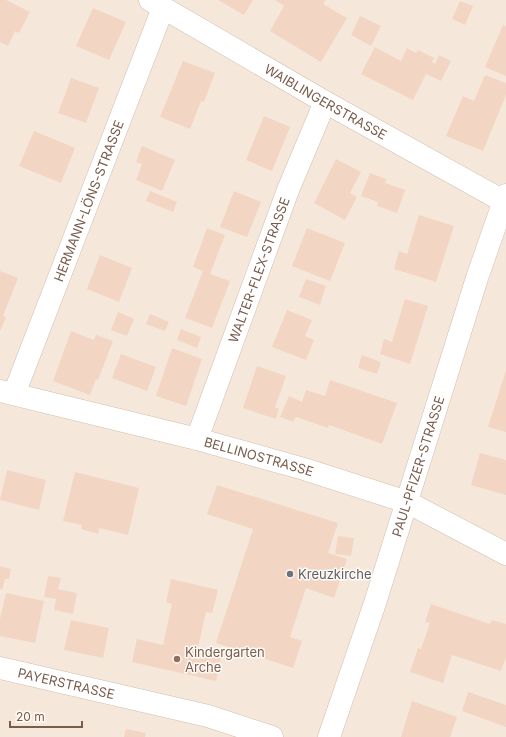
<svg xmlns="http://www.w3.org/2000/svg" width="506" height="737" font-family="Inter,sans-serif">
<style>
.residential{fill:#f5e8da}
.building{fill:#f3d5c3}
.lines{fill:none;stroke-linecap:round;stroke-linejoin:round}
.minor-casing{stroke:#d1beb0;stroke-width:23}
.minor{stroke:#fff;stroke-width:22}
.worship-dot{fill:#6b7280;stroke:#fffaf3;stroke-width:1.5}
.education-dot{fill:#8d6e63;stroke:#fffaf3;stroke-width:1.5}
.labels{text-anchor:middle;stroke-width:3;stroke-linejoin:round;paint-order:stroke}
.street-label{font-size:13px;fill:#7a5c4d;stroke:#fffaf3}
.worship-label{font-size:13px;fill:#5b616d;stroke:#fffaf3;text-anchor:start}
.education-label{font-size:13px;fill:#785e54;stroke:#fffaf3;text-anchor:start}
</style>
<rect width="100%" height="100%" fill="#fdf6ec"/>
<rect class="residential" x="0" y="0" width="506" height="737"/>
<g class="building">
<polygon points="0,0 6,0 30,12 19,33 15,31 8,46 0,42"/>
<polygon points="218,0 253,0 244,15"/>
<polygon points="275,0 326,0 323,4 347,18 321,62 270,31 284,6"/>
<polygon points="460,1 473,6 465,25 452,19"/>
<polygon points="93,8 126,22 109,60 76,46"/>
<polygon points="360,16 381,26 371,46 351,35"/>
<polygon points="503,25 506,26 506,76 485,67"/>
<polygon points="375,47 401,61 407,48 416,53 418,50 434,58 432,62 435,64 439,55 451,61 441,81 426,74 413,100 361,74"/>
<polygon points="183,61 215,73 204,102 201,101 190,129 160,117"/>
<polygon points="485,75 506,83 506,95 483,151 446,136 463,96 474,101"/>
<polygon points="71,78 99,88 86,123 58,113"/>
<polygon points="264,116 290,127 272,171 246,160"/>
<polygon points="34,131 75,148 61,183 19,166"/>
<polygon points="142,146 175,160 162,191 136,180 142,164 136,162"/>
<polygon points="336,159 361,172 350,193 357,197 345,220 314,203"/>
<polygon points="370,173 386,179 385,183 405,190 397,213 377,206 378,202 361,196"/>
<polygon points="150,191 177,202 173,212 146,201"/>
<polygon points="234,191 261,202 247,237 220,227"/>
<polygon points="419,215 454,226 436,282 394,269 399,251 407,254"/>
<polygon points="207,228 225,235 210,274 230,281 212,328 185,318 203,271 193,267"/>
<polygon points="307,228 345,243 330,281 292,266"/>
<polygon points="100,255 132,268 119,302 87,289"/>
<polygon points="0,271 18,278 3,316 6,317 0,331"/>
<polygon points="306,279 326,286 320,305 299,297"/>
<polygon points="405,299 428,306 410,364 380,354 384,339 392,342"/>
<polygon points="287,310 312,320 305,336 314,340 306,360 272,347"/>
<polygon points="118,312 134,319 127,336 111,330"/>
<polygon points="150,314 169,322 165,331 146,324"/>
<polygon points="181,329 201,337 197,348 177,340"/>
<polygon points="71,331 94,340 96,335 113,341 98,380 96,379 90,395 53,381"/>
<polygon points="172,348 202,359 186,406 156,396"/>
<polygon points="121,354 156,367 147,391 112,378"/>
<polygon points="362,355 381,362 377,374 358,368"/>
<polygon points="257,366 286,376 275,407 279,409 276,419 243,408"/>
<polygon points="506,370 506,432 488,427"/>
<polygon points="330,380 397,403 382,444 329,425 328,428 296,417 293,422 280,417 289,396 302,402 306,390 325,396"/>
<polygon points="480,453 506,460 506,495 471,485"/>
<polygon points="7,470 46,480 39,510 0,500"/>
<polygon points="75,472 139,488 128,535 99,528 98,534 81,529 82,525 63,521"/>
<polygon points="217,485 338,523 328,553 347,559 334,598 306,588 290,637 302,641 293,668 216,643 253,529 207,514"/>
<polygon points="338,536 354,538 351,556 335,554"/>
<polygon points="0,566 11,569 9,579 5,579 2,590 0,589"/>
<polygon points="48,576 61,578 58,589 77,593 73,614 54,610 56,599 44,597"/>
<polygon points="171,579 218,590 212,613 206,612 197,652 221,657 216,681 132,662 137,639 163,645 172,604 166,602"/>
<polygon points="6,593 44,601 35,643 0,636 0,619"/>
<polygon points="431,604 490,624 492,620 506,624 506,657 501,671 452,655 443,683 410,672 418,648 421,649 430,623 425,622"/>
<polygon points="71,620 109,628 103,658 64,650"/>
<polygon points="468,692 506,705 506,727 462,711"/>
<polygon points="412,701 457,717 450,737 401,737"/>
<polygon points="126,729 146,733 145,737 124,737"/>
</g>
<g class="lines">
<defs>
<g id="minor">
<path id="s1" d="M150,0L325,102L503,201"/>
<path id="s2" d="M0,391L197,439L304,469L407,502L506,554"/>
<path id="s3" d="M14,394L163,8"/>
<path id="s4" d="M197,439L288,190L325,102"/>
<path id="s5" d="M0,668L208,716L272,737"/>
<path id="s6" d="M329,737L375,603L477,278L506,195"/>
</g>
</defs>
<use href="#minor" class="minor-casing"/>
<use href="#minor" class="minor"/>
</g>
<circle class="worship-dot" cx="290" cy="574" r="4"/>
<circle class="education-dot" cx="177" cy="659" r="4"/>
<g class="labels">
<g class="street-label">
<text dy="5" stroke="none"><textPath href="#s1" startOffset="203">WAIBLINGERSTRASSE</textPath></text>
<text dy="5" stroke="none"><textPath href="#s3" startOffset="207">HERMANN-LÖNS-STRASSE</textPath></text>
<text dy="5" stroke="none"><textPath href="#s4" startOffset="180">WALTER-FLEX-STRASSE</textPath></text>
<text dy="5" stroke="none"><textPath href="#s2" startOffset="267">BELLINOSTRASSE</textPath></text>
<text dy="5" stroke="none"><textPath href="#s6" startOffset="285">PAUL-PFIZER-STRASSE</textPath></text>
<text dy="5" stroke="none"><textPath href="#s5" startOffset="68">PAYERSTRASSE</textPath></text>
</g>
<g class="worship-label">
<text x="298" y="579">Kreuzkirche</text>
</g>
<g class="education-label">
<text x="185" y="657">Kindergarten<tspan x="185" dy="15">Arche</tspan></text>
</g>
</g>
<path d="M10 721v6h72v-6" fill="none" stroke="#7a5c4d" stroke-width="2"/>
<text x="16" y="721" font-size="12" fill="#7a5c4d" stroke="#fffaf3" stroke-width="3" paint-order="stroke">20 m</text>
</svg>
